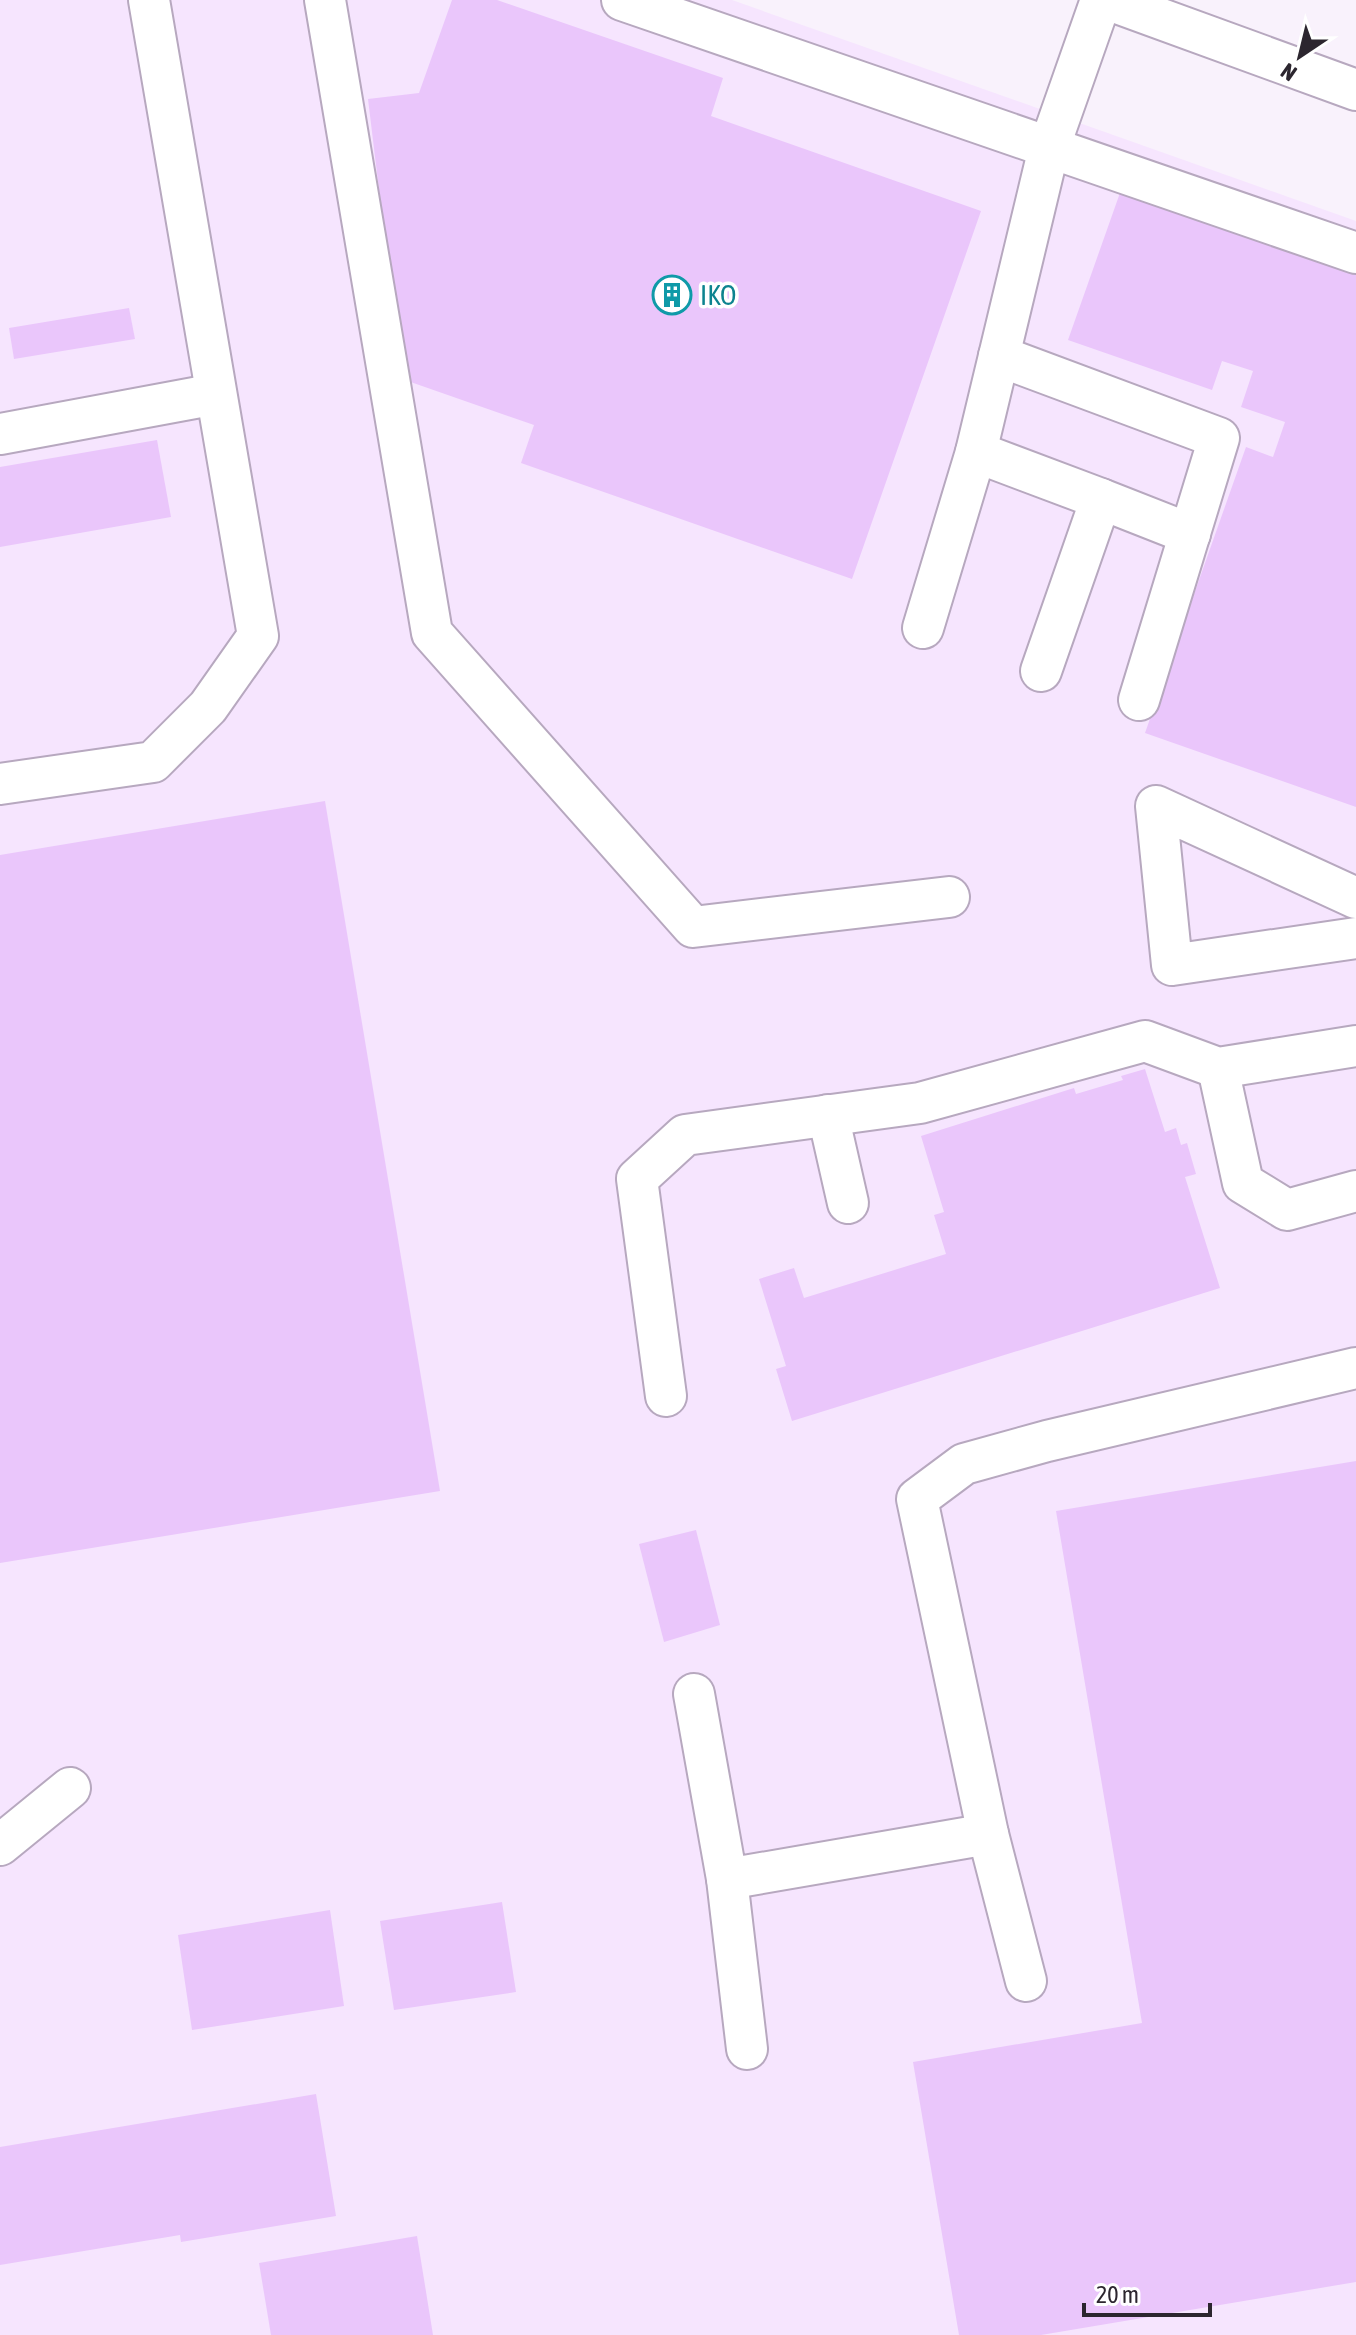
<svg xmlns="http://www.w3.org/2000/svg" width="1356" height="2335" font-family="'Asap Condensed',sans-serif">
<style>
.built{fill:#f6e5fe}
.building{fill:#eac6fb}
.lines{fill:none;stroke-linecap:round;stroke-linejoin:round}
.minor-casing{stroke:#b7a8bf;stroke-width:44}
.minor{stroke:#fff;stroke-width:40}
.labels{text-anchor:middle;stroke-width:7;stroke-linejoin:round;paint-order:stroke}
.culture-label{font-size:28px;fill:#0d838f;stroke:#fff;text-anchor:start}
</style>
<rect width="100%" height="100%" fill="#f9f2fc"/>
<polygon class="built" points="0,0 732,0 1356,221 1356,2335 0,2335"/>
<g class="building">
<polygon points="452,0 497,0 723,78 711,116 981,211 852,579 521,463 534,425 402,379 368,99 419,93"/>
<polygon points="1121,190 1356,272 1356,807 1145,733 1246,447 1273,457 1285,422 1241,407 1253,371 1222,361 1212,390 1068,340"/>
<polygon points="129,308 135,339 14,359 9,328"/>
<polygon points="157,440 171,517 0,547 0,467"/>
<polygon points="325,801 440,1491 0,1563 0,855"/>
<polygon points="1145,1069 1165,1132 1176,1128 1181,1145 1187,1143 1196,1174 1185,1177 1220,1288 792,1421 776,1369 786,1366 759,1279 794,1268 804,1298 946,1254 934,1215 944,1212 921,1136 1074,1088 1076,1094 1123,1080 1121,1076"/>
<polygon points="1356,1461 1356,2282 1041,2335 959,2335 913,2062 1142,2023 1056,1511"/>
<polygon points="696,1530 720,1625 664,1642 639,1544"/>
<polygon points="502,1902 516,1992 394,2010 380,1921"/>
<polygon points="330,1910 344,2006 192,2030 178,1935"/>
<polygon points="316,2094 336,2216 181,2242 180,2235 0,2265 0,2147"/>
<polygon points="417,2236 433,2335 271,2335 259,2263"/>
</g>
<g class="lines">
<defs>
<g id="minor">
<polyline points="325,0 432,633 693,927 949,897"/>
<polyline points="622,0 1356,253"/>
<polyline points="1109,0 1356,90"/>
<polyline points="999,356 1219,438 1139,700"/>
<polyline points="0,434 216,394"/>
<polyline points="976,452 1101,499 1041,671"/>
<polyline points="1101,499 1190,534"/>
<polyline points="923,628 976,452 1049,148 1101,0"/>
<polyline points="0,784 153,762 208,707 258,636 149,0"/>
<polyline points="1356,898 1156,806 1172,965 1356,938"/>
<polyline points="1218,1068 1243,1183 1287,1210 1356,1191"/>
<polyline points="828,1115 848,1203"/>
<polyline points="666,1396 637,1179 685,1135 920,1103 1145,1041 1218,1068 1356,1046"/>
<polyline points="694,1694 727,1879 988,1834"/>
<polyline points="0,1845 70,1788"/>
<polyline points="727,1879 747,2049"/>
<polyline points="1026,1981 988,1834 917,1499 964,1464 1047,1441 1356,1368"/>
</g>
</defs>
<use href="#minor" class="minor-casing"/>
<use href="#minor" class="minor"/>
</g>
<defs>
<symbol id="building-ring" viewBox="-11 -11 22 22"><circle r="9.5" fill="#fff" stroke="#0f9aa8" stroke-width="1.5"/><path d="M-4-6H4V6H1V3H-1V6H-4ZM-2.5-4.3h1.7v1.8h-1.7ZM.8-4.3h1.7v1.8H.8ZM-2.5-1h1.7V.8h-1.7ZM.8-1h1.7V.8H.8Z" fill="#0f9aa8"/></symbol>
</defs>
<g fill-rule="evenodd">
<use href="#building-ring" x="650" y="273" width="44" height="44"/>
</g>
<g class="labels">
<g class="culture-label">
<text x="700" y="305">IKO</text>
</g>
</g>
<g transform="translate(1300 56) rotate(215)" stroke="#ffffff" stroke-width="6" paint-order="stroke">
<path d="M0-6L14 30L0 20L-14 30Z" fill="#2c262f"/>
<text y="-12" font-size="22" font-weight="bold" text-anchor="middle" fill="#2c262f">N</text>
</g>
<path d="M1084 2303v12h126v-12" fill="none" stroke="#2c262f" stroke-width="4"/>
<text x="1096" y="2303" font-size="24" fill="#2c262f" stroke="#ffffff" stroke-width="6" paint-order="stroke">20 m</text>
</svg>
